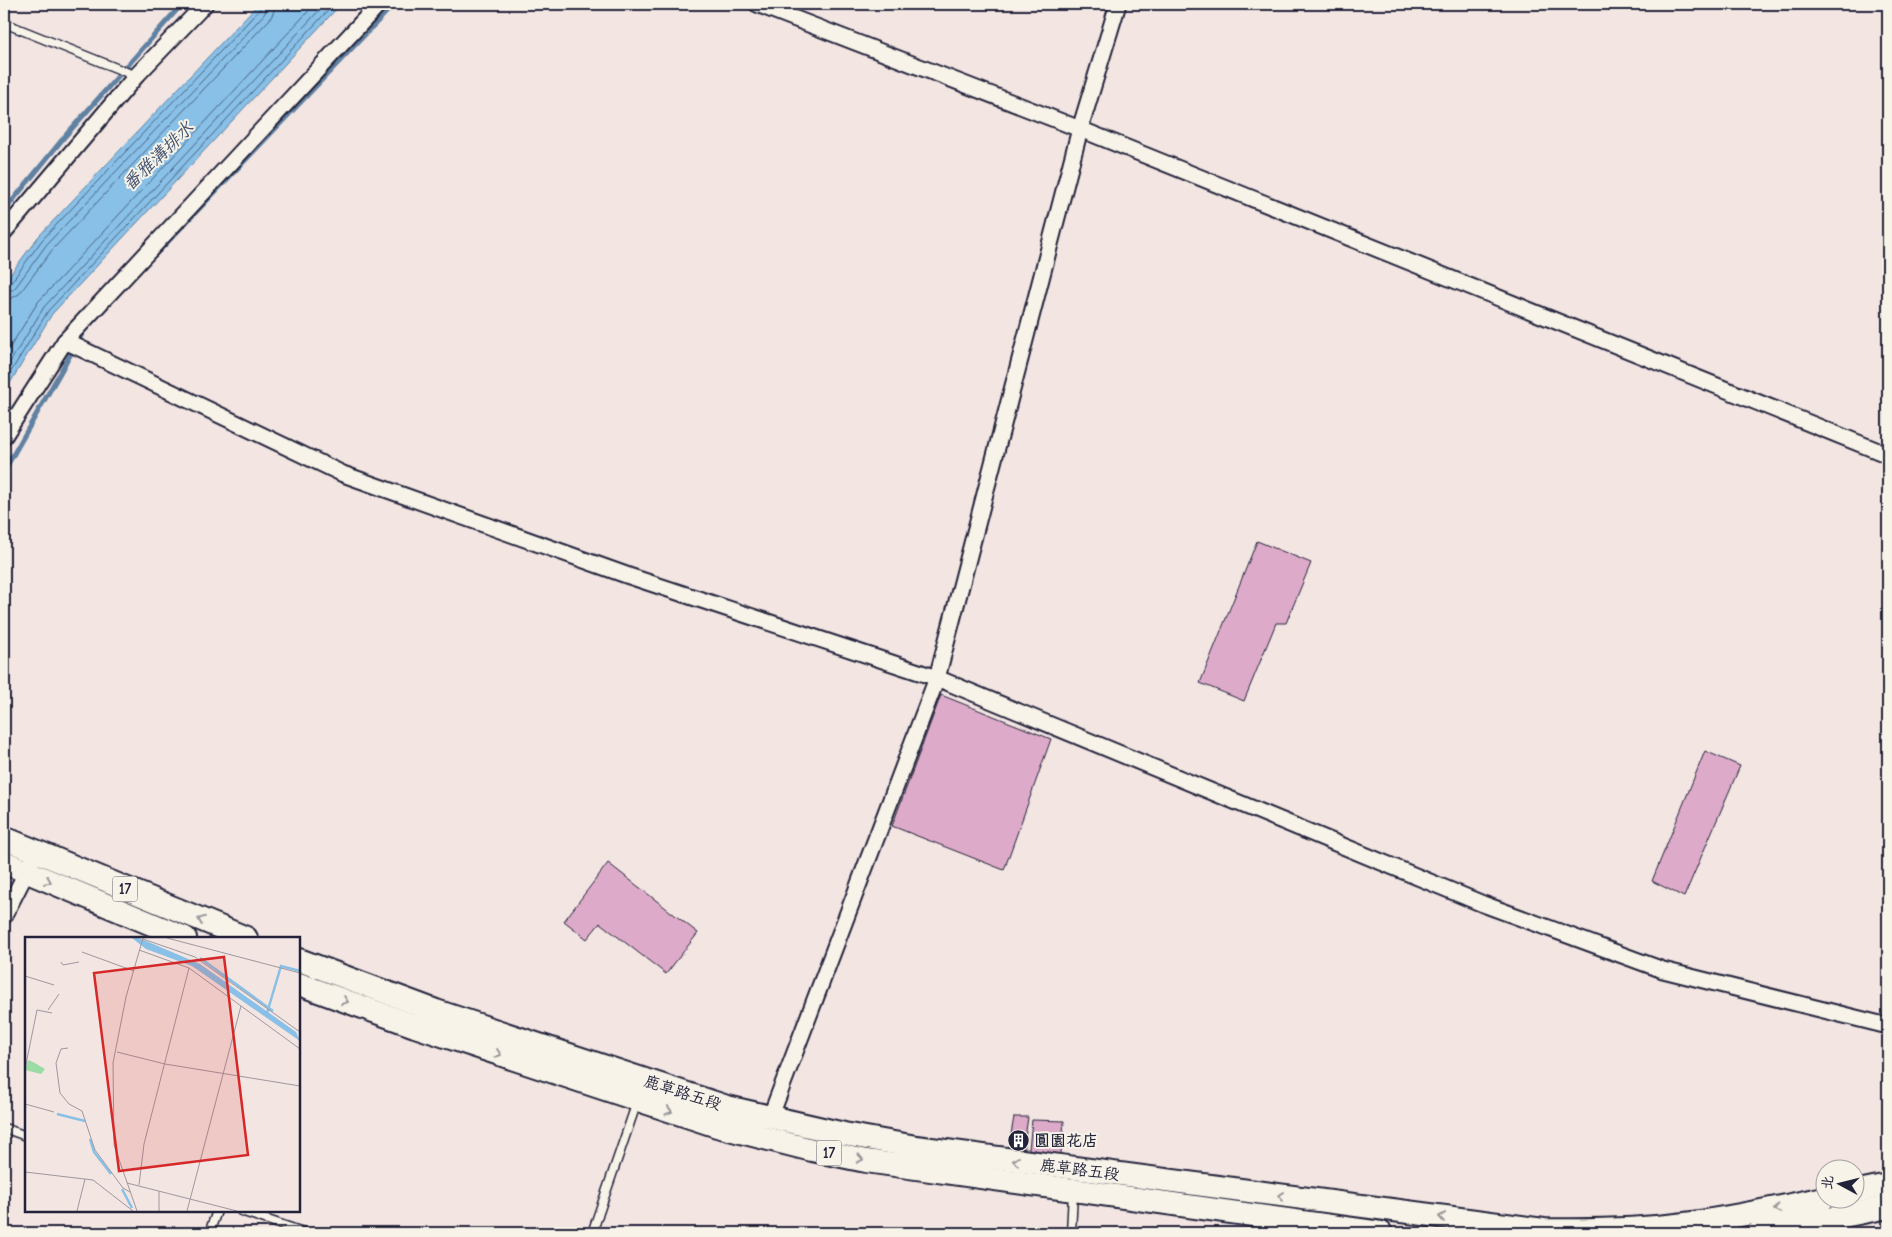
<svg xmlns="http://www.w3.org/2000/svg" width="1892" height="1237" font-family="'Comic Neue','LXGW WenKai TC',sans-serif">
<style>
.water{fill:#88c0e7;stroke:#5f81a2}
.lines{fill:none;stroke-linecap:round;stroke-linejoin:round}
.shore{stroke:#4b6180;stroke-width:1}
.stream{stroke:#5f81a2;stroke-width:5}
.building{fill:#ddabc9;stroke:#22223b}
.service-casing{stroke:#22223b;stroke-width:11}
.minor-casing{stroke:#22223b;stroke-width:19}
.primary-casing{stroke:#22223b;stroke-width:26}
.service{stroke:#f7f3e8;stroke-width:8}
.minor{stroke:#f7f3e8;stroke-width:15}
.primary{stroke:#f7f3e8;stroke-width:22}
.oneway{stroke:#97959a}
.labels{text-anchor:middle;stroke-width:4;stroke-linejoin:round;paint-order:stroke}
.shield{fill:#f7f3e8;stroke:#62616f;stroke-width:1}
.shield-label{font-size:15px;font-weight:bold;fill:#22223b}
.street-label{font-size:16px;fill:#22223b;stroke:#f7f3e8}
.poi-label{font-size:16px;font-weight:bold;fill:#22223b;stroke:#f7f3e8;text-anchor:start}
.water-label{font-size:18px;font-style:italic;fill:#41516f;stroke:#f7f3e8}
.inset-river{fill:none;stroke:#88c0e7;stroke-width:2.5}
.inset-road{fill:none;stroke:#9f979f;stroke-width:1}
.view{fill:#d62828;fill-opacity:0.15;stroke:#d62828;stroke-width:2.5}
.inset-edge{fill:none;stroke:#22223b;stroke-width:2.5}
</style>
<rect width="100%" height="100%" fill="#f2e5e2"/>
<filter id="ink" filterUnits="userSpaceOnUse"><feTurbulence type="fractalNoise" baseFrequency=".02" numOctaves="2"/><feDisplacementMap in="SourceGraphic" scale="10" xChannelSelector="R" yChannelSelector="G"/><feConvolveMatrix kernelMatrix="1 2 1 2 8 2 1 2 1" color-interpolation-filters="sRGB"/></filter>
<g filter="url(#ink)">
<polygon class="water" points="258,4 341,4 52,314 4,393 4,283 38,237"/>
<g class="lines">
<g class="shore">
<polyline points="4,286 10,284 42,240 235,36 260,9 261,4"/>
<polyline points="4,292 10,291 15,288 47,244 240,41 265,13 268,4"/>
<polyline points="4,300 12,298 19,294 53,249 270,19 274,11 275,4"/>
<polyline points="4,357 38,302 315,4"/>
<polyline points="4,372 44,307 325,4"/>
<polyline points="4,383 48,311 334,4"/>
</g>
<g class="stream">
<polyline points="4,211 66,135 182,4"/>
<polyline points="156,254 394,4"/>
<polyline points="4,471 85,329"/>
</g>
</g>
<g class="building">
<polygon points="1257,541 1311,563 1286,623 1276,623 1244,701 1200,683"/>
<polygon points="941,695 1051,739 1004,870 892,826"/>
<polygon points="1705,751 1740,766 1684,897 1652,881"/>
<polygon points="608,863 698,933 666,974 600,923 587,939 564,921"/>
<polygon points="1014,1117 1028,1117 1021,1166 1006,1163"/>
<polygon points="1032,1120 1064,1121 1059,1175 1027,1169"/>
</g>
<g class="lines">
<defs>
<g id="service">
<polyline points="4,23 136,76"/>
<polyline points="4,1128 26,1136"/>
<polyline points="241,1211 306,1233"/>
<polyline points="209,1233 217,1211"/>
<polyline points="592,1233 637,1102"/>
<polyline points="1071,1233 1073,1193"/>
</g>
<g id="minor">
<polyline points="757,4 1080,129 1888,455"/>
<polyline points="4,232 136,76 205,4"/>
<polyline points="65,341 343,474 629,576 937,678 1483,904 1663,970 1888,1026"/>
<polyline points="4,436 65,341 379,4"/>
<polyline points="4,916 31,863"/>
<polyline points="770,1118 937,678 1080,129 1118,4"/>
</g>
<g id="primary">
<polyline points="4,838 246,938"/>
<polyline points="4,862 185,938"/>
<path d="M299,960L436,1011L727,1107L844,1134L916,1147L1544,1230C1591,1231 1638,1230 1685,1224C1732,1218 1778,1208 1824,1198"/>
<polyline points="299,984 415,1026 717,1126 812,1150 866,1161 1381,1233"/>
<polyline points="1854,1192 1888,1185"/>
<polyline points="1758,1233 1888,1207"/>
</g>
</defs>
<use href="#service" class="service-casing"/>
<use href="#minor" class="minor-casing"/>
<use href="#primary" class="primary-casing"/>
<use href="#service" class="service"/>
<use href="#minor" class="minor"/>
<use href="#primary" class="primary"/>
</g>
<defs><path id="oneway-chevron" d="M-2-3.5L2.5 0L-2 3.5" fill="none" stroke-width="1.6" stroke-linecap="round" stroke-linejoin="round" transform="scale(1.25)"/></defs>
<g class="oneway">
<use href="#oneway-chevron" transform="translate(48 881) rotate(23)"/>
<use href="#oneway-chevron" transform="translate(201 920) rotate(-158)"/>
<use href="#oneway-chevron" transform="translate(345 1001) rotate(20)"/>
<use href="#oneway-chevron" transform="translate(498 1054) rotate(19)"/>
<use href="#oneway-chevron" transform="translate(669 1111) rotate(17)"/>
<use href="#oneway-chevron" transform="translate(860 1159) rotate(11)"/>
<use href="#oneway-chevron" transform="translate(1016 1161) rotate(-173)"/>
<use href="#oneway-chevron" transform="translate(1281 1196) rotate(-172)"/>
<use href="#oneway-chevron" transform="translate(1777 1209) rotate(168)"/>
<use href="#oneway-chevron" transform="translate(1442 1217) rotate(-172)"/>
</g>
</g>
<defs>
<symbol id="building-disc" viewBox="-11 -11 22 22"><circle r="9.5" fill="#22223b" stroke="#f7f3e8"/><path d="M-4-6H4V6H1V3H-1V6H-4ZM-2.5-4.3h1.7v1.8h-1.7ZM.8-4.3h1.7v1.8H.8ZM-2.5-1h1.7V.8h-1.7ZM.8-1h1.7V.8H.8Z" fill="#fff"/></symbol>
</defs>
<g fill-rule="evenodd">
<use href="#building-disc" x="1006" y="1128" width="25" height="25"/>
</g>
<g class="labels">
<g class="shield">
<rect x="112.5" y="876.5" width="25" height="25" rx="4"/>
<rect x="816.5" y="1140.5" width="25" height="25" rx="4"/>
</g>
<g class="shield-label">
<text x="125" y="894">17</text>
<text x="829" y="1158">17</text>
</g>
<g class="street-label">
<text transform="translate(683 1092) rotate(18)" y="6">鹿草路五段</text>
<text transform="translate(1080 1169) rotate(7)" y="6">鹿草路五段</text>
</g>
<g class="poi-label">
<text x="1034" y="1146">圓園花店</text>
</g>
<g class="water-label">
<text transform="translate(158 156) rotate(-44)" y="6">番雅溝排水</text>
</g>
</g>
<g transform="translate(25 937)">
<rect width="275" height="275" fill="#f2e5e2"/>
<path d="M3,123L8,125L20,132L16,137L0,133Z" fill="#9bdba5"/>
<path d="M107,1H114L175,27L271,95L275,104L167,29L121,12Z" fill="#88c0e7"/>
<path class="inset-river" d="M175,21L248,74M242,76L256,29L275,34M32,177L60,184M65,202L69,215L86,237M97,252L107,271"/>
<path class="inset-road" d="M142,1L275,36M118,2L170,20L275,95M114,13L164,31L275,112M57,15L109,34M36,25L38,28L54,25M0,39L29,48M23,73L34,57M43,111L36,112L31,126L35,156L44,167L57,174L70,213L98,251L105,255M92,115L140,127L275,149M0,132L12,73L27,76M0,167L29,175M0,235L68,243L108,274M102,246L212,274M114,248L119,207L164,31M134,254V274M52,274L60,242M112,274L89,208L88,126L101,60L118,1M162,274L216,69"/>
<path class="view" d="M199,20L223,218L94,234L69,36Z"/>
<rect width="275" height="275" class="inset-edge"/>
</g>
<rect width="1892" height="1237" fill="none" stroke="#f7f3e8" stroke-width="20"/>
<rect x="10" y="10" width="1872" height="1217" fill="none" stroke="#22223b" stroke-width="2" filter="url(#ink)"/>
<g transform="translate(1840 1184) rotate(277)"><circle r="24" fill="#f7f3e8" stroke="#a29fa3"/>
<path d="M0-4L9 19L0 12L-9 19Z" fill="#22223b"/>
<text y="-8" font-size="14" font-weight="bold" text-anchor="middle" fill="#22223b">北</text>
</g>
</svg>
